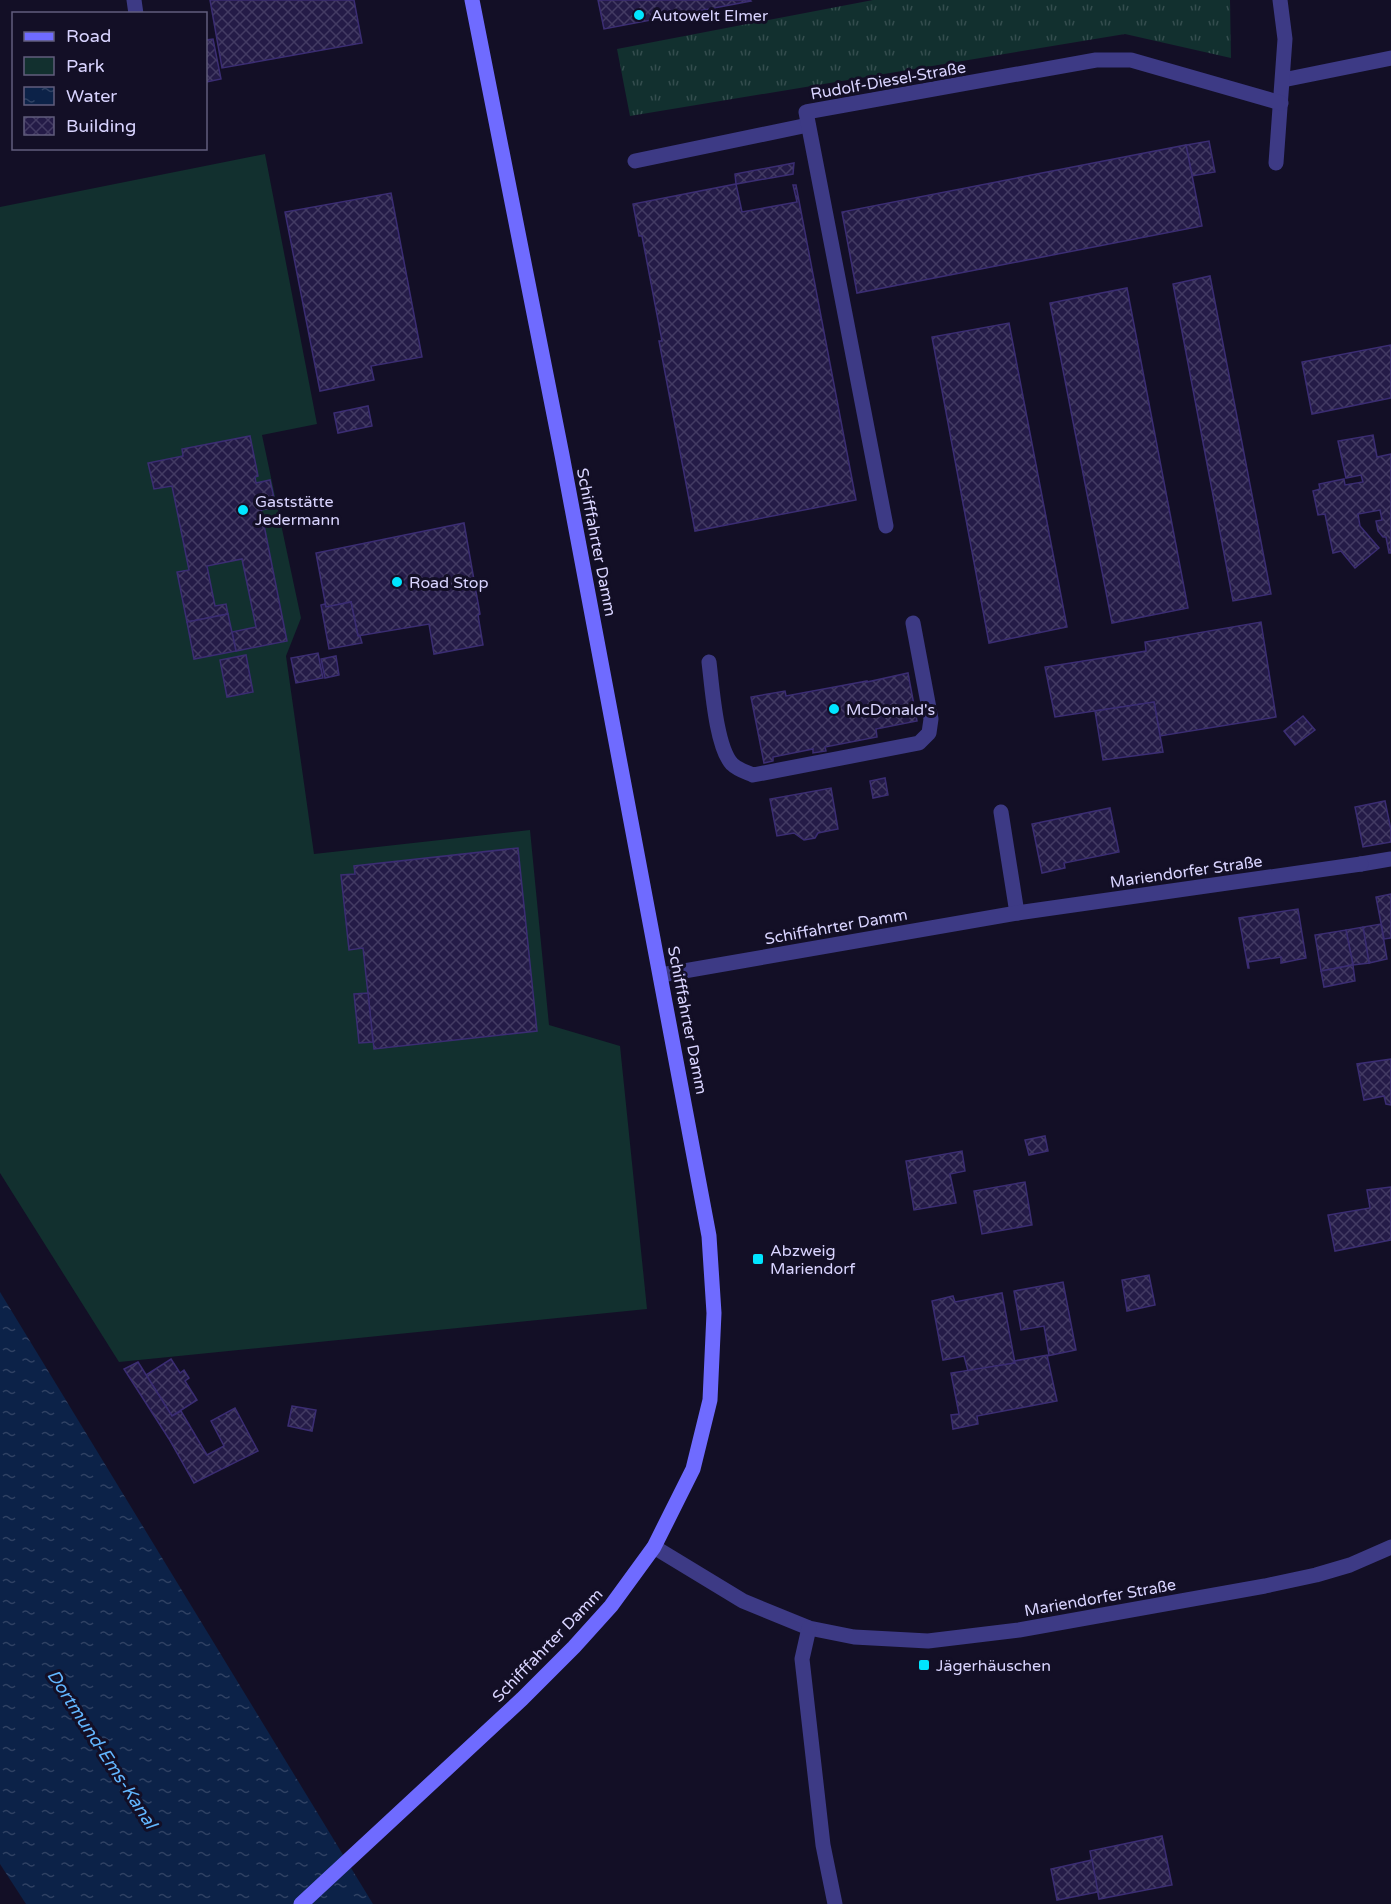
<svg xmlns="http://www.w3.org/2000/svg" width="1391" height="1904" font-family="'Varela Round',sans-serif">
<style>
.grass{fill:url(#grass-tufts)}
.park{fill:#12302f}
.water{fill:url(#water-ripples)}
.building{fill:url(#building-cross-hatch);stroke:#3b2d73;stroke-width:1.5}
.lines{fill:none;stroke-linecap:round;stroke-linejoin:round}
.service{stroke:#3d3a85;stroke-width:15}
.minor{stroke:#3d3a85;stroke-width:15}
.secondary{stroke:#6f6bff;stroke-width:15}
.poi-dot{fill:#00e5ff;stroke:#130f26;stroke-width:2}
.labels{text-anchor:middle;stroke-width:6;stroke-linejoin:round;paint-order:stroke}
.poi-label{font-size:16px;fill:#d9d4ff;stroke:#130f26;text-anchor:start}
.street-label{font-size:16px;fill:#d9d4ff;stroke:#130f26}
.water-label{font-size:18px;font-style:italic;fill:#62b6ff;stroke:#130f26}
</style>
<defs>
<pattern id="grass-tufts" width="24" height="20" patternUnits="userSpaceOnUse" patternTransform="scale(1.5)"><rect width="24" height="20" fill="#12302f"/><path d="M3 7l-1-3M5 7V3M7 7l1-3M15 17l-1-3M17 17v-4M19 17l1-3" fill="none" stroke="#344d4e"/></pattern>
<pattern id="water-ripples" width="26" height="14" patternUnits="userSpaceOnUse" patternTransform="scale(1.5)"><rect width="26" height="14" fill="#0c2248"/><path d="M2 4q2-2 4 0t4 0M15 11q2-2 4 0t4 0" fill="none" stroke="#2f4163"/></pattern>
<pattern id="building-cross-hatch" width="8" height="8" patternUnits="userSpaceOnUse" patternTransform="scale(1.5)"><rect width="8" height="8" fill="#241b47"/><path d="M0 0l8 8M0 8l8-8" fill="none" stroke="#433b63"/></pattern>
</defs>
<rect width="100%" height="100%" fill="#130f26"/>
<polygon class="grass" points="873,0 1230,0 1231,58 1125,34 630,116 617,49"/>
<polygon class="park" points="265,154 317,424 262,435 301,618 286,656 314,854 530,830 549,1025 620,1046 647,1309 119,1362 0,1173 0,207"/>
<polygon class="water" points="0,1292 373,1904 26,1904 0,1864"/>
<g class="building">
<polygon points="210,0 354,0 362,43 222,68"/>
<polygon points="598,0 750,0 751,1 604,29"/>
<polygon points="213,39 221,79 206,82 206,40"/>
<polygon points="1209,141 1215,172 1192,176 1186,145"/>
<polygon points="1186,145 1202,226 857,293 842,212"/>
<polygon points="794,163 793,174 736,184 735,174"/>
<polygon points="736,184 742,212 797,202 793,185 796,185 856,500 695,531 659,341 662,341 642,236 639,236 633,204"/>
<polygon points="391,193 422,357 371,366 374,380 320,391 285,212"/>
<polygon points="1210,276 1271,594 1233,601 1173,284"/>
<polygon points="1127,288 1188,608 1112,623 1050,303"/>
<polygon points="1009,323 1067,627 989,643 932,337"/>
<polygon points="1391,345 1391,398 1312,414 1302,362"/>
<polygon points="368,406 372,426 338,433 334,413"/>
<polygon points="1373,435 1377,457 1391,454 1391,553 1389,553 1386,537 1383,537 1378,531 1376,521 1382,520 1380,510 1358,514 1360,526 1379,548 1355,568 1341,551 1333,553 1325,514 1318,515 1313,491 1320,489 1319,484 1344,479 1345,485 1363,482 1361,475 1346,478 1338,441"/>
<polygon points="250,436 258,476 255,477 256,483 270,480 276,507 261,510 287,641 236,651 232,632 256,627 242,559 207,566 215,606 226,604 228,614 187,622 177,572 189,570 172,486 154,489 148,463 183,456 182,449"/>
<polygon points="464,523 480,614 478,615 483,645 434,654 429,624 358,636 351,602 326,607 316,553"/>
<polygon points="351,602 358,636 360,636 362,643 329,649 321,605 325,604 326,607"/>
<polygon points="228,614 236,651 194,659 187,622"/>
<polygon points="1261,622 1276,717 1160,736 1154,702 1055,717 1045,667 1146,651 1145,642"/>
<polygon points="318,653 323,678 296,683 291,658"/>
<polygon points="246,655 253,692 227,697 220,660"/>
<polygon points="336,656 339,675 325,678 321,659"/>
<polygon points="908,673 917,721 876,729 877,737 825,747 826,751 813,753 813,749 773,757 773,761 764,763 751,697 785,691 786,696 867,681 867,682"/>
<polygon points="1154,702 1163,752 1103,760 1095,711"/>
<polygon points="1303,716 1315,730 1295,745 1284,731"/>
<polygon points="885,778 888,795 873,798 870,781"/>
<polygon points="831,788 838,829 818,833 815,838 804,840 794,833 777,836 770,799"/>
<polygon points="1385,801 1391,830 1391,842 1363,847 1355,807"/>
<polygon points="1110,808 1119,852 1064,863 1065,868 1042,873 1032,824"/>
<polygon points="518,848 537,1031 374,1049 363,948 349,950 341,875 355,874 354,866"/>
<polygon points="1391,894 1391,938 1384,939 1376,897"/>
<polygon points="1298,909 1306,958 1281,963 1281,957 1248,962 1249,968 1248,968 1239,918"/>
<polygon points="1381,924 1387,959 1369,963 1363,927"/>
<polygon points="1363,927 1369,963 1353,965 1346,930"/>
<polygon points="1346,930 1353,965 1321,971 1315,935"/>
<polygon points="1353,965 1355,981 1324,987 1321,971"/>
<polygon points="368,993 373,1042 359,1043 354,994"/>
<polygon points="1391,1059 1391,1105 1386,1104 1384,1096 1364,1100 1357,1064"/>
<polygon points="1045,1136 1048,1151 1029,1155 1025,1140"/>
<polygon points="962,1151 965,1171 950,1174 956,1203 914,1210 906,1161"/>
<polygon points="1025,1182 1032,1225 982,1234 974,1191"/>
<polygon points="1391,1187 1391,1240 1335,1251 1328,1215 1370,1208 1367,1190"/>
<polygon points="1149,1275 1155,1305 1127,1311 1122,1280"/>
<polygon points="1063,1282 1076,1350 1047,1356 1049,1355 1044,1326 1021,1330 1014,1291"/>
<polygon points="1002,1293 1015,1363 968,1371 964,1356 943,1360 932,1301 953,1296 955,1302"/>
<polygon points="1047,1355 1057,1401 977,1416 978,1424 953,1429 951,1415 959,1414 951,1373 1015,1363 1014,1361"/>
<polygon points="171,1359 180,1373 184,1370 189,1378 185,1381 197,1400 172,1416 146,1375"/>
<polygon points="138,1362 172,1416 181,1411 207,1455 224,1446 211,1421 235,1408 258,1451 194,1483 169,1439 124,1369"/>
<polygon points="292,1406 316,1410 312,1431 288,1426"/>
<polygon points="1162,1836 1172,1885 1099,1899 1090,1851"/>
<polygon points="1092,1860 1098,1892 1057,1900 1051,1869"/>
</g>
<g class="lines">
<g class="service">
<polyline points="134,0 136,14"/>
<polyline points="1283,80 1391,58"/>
<polyline points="635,161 808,125"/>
<path d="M709,662C712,686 716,747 732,764C738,770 746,772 753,775L919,743L929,733L931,719L913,623"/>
<polyline points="1001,812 1017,913"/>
<polyline points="1361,864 1391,859"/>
</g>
<g class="minor">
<polyline points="1276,163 1285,39 1280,0"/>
<polyline points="886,526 806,112 1096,60 1131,60 1281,103"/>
<polyline points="661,975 1017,913 1361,864"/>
<polyline points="654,1547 743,1601 809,1628 854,1637 928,1641 1019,1630 1265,1586 1316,1575 1350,1565 1391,1547"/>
<polyline points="809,1628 802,1659 823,1845 835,1904"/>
</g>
<polyline class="secondary" points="301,1904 522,1699 574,1647 611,1606 654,1547 693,1469 710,1400 714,1313 709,1236 562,455 472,0"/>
</g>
<g class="poi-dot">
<circle cx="639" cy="15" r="6"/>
<circle cx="243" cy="510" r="6"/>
<circle cx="397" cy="582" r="6"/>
<circle cx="834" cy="709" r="6"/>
<rect x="752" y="1253" width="12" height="12" rx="3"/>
<rect x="918" y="1659" width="12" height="12" rx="3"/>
</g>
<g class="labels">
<g class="poi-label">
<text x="651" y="21">Autowelt Elmer</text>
<text x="255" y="507">Gaststätte<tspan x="255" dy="18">Jedermann</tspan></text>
<text x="409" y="588">Road Stop</text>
<text x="846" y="715">McDonald's</text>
<text x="770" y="1256">Abzweig<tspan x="770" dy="18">Mariendorf</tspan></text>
<text x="936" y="1671">Jägerhäuschen</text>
</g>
<g class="street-label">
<text transform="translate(888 80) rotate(-10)" y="6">Rudolf-Diesel-Straße</text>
<text transform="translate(597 542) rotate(79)" y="6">Schifffahrter Damm</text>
<text transform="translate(1186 871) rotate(-8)" y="6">Mariendorfer Straße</text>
<text transform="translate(836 926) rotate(-10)" y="6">Schiffahrter Damm</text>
<text transform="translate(688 1020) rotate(79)" y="6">Schifffahrter Damm</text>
<text transform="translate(1100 1597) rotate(-10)" y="6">Mariendorfer Straße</text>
<text transform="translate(547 1645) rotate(-46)" y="6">Schifffahrter Damm</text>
</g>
<g class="water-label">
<text transform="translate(102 1749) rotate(57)" y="6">Dortmund-Ems-Kanal</text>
</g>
</g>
<rect x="12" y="12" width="195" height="138" fill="#130f26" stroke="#625e7d" stroke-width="1.5"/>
<rect x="24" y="32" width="30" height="9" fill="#6f6bff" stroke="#625e7d" stroke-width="1.5"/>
<text x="66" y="42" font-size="18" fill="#d9d4ff">Road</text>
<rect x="24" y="57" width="30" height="18" fill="#12302f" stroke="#625e7d" stroke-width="1.5"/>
<text x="66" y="72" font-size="18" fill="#d9d4ff">Park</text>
<rect x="24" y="87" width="30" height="18" fill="url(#water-ripples)" stroke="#625e7d" stroke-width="1.5"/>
<text x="66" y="102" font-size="18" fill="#d9d4ff">Water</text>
<rect x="24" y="117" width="30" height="18" fill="url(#building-cross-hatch)" stroke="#625e7d" stroke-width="1.5"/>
<text x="66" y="132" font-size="18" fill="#d9d4ff">Building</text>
</svg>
